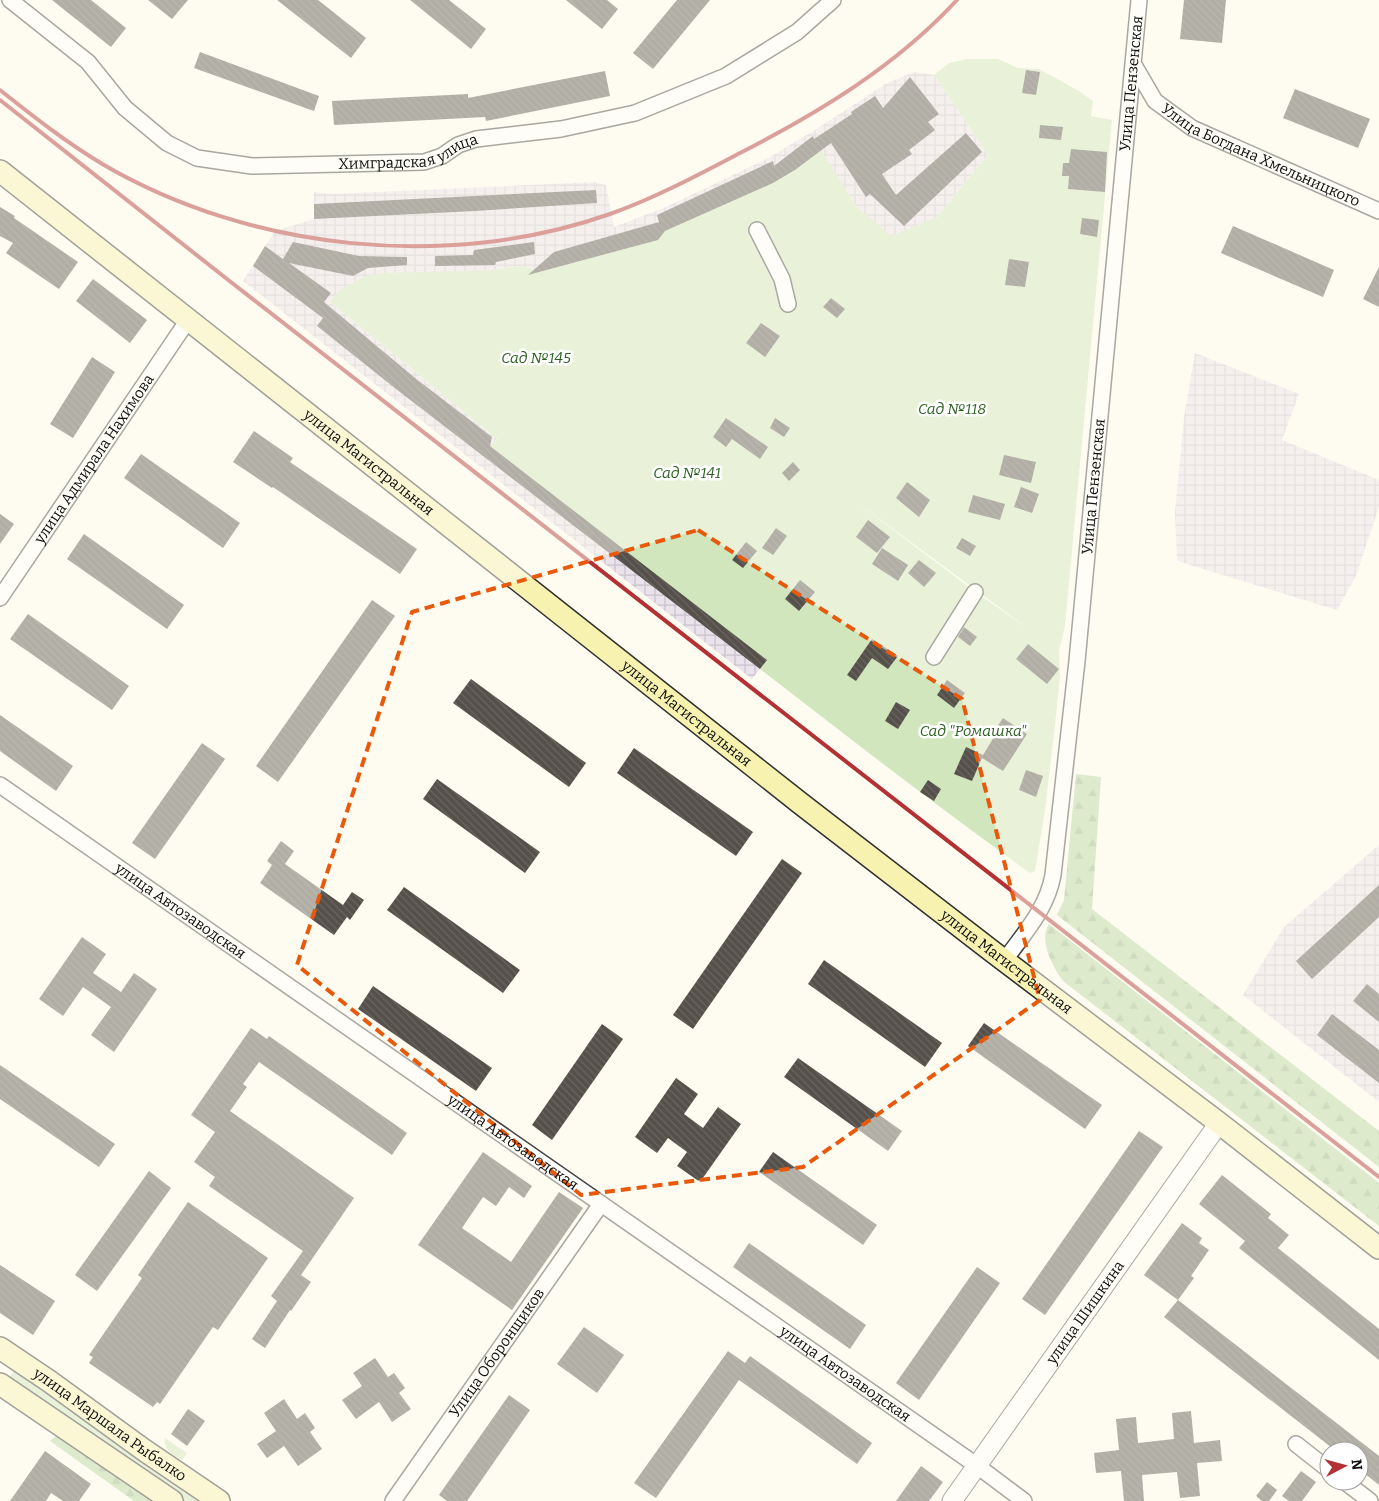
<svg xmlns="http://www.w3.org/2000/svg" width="1379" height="1501" font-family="Bitter,serif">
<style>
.industrial{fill:url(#industrial-grid)}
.grass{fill:#d1e6bd;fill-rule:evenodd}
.forest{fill:url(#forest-firs)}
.building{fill:url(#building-back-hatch)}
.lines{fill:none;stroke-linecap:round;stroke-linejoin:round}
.minor-casing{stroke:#414141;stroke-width:18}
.tertiary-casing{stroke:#414141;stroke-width:21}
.secondary-casing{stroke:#303030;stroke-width:24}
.minor{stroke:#fff;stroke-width:15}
.tertiary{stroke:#fff;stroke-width:19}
.secondary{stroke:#f8f2b1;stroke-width:21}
.rail{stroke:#b33134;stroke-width:4}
.marked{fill:none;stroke:#e8590c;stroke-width:4;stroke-dasharray:10 6;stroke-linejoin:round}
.labels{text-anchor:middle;stroke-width:5;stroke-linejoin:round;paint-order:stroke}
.street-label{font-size:15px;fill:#0e0e0e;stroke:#fff}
.park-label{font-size:15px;font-style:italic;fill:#2f6124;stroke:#fff}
</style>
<defs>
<pattern id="industrial-grid" width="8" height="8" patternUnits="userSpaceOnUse" patternTransform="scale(1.25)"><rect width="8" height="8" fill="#ebe3ec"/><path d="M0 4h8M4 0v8" fill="none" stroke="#c8c2c9"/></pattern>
<pattern id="forest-firs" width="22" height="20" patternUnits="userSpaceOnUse" patternTransform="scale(1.25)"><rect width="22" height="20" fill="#b5d59d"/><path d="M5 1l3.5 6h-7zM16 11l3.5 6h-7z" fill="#9ab686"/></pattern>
<pattern id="building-back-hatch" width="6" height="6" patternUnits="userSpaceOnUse" patternTransform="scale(1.25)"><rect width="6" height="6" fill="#56504b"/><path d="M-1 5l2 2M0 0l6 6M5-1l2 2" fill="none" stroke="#696561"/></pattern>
</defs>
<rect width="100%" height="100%" fill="#fefcf1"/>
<g class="industrial">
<polygon points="914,72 934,75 988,155 937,217 891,237 856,206 821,151 793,172 773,183 665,231 658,240 543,271 520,266 493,270 330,302 497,439 491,447 767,660 752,679 243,281 275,231 314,219 314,192 330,194 399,191 594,182 606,185 614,227 666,207 768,158 815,130 887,83"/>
<polygon points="1195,353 1299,394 1282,440 1379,480 1379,507 1356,576 1337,610 1177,561 1175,512 1184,417"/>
<polygon points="1379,845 1379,1102 1243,995 1284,927"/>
</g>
<g class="grass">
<path d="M967,59H998L1018,68L1039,69L1079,91L1093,101L1091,116L1112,120L1065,626L1059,651L1060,677L1055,725L1045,810L1035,871L1030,873C938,807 849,738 760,669L766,660L491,447L497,439L330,302L341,289L366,276L385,273L493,270L520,266L543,271L658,240L665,231L773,183L793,172L821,150L856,206L891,236L937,217L988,155L934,75L949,63ZM854,500L1027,628L970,588Z"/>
<polygon points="16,1368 207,1501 182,1501 8,1379"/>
<path d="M165,1438L187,1453L182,1460C173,1455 163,1450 165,1438Z"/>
</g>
<g class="forest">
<polygon points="1076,774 1101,777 1092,909 1379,1131 1379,1167 1057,915 1064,900"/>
<path d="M1049,924L1379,1183V1226L1063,981C1053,967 1038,941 1049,924Z"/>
<polygon points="57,1435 157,1501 134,1501 50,1441"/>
</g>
<g class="building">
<polygon points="52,0 91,0 126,28 111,47"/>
<polygon points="148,0 188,0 172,19"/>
<polygon points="277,0 318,0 366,38 351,58"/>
<polygon points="410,0 449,0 486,29 471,49"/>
<polygon points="566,0 607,0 618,9 602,29"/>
<polygon points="677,0 710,0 653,69 633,53"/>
<polygon points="1184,0 1226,0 1222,43 1180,39"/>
<polygon points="200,52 319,96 314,111 194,68"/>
<polygon points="1026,70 1040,72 1036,95 1022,93"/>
<polygon points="605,71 610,96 486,121 485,117 334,125 332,101 468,94 468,98"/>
<polygon points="910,77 939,114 928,122 935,130 909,150 912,154 882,174 896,195 966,133 982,152 904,226 870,194 866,197 831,143 795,170 773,183 665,231 658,240 528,275 554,252 659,222 657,215 773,161 774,166 813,136 814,139 852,114 851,112 875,96 883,108"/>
<polygon points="1295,89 1370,119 1358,148 1283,118"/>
<polygon points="1040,125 1063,127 1061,140 1039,138"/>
<polygon points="1071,149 1107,152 1105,192 1068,189 1069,176 1062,176 1063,163 1069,163"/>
<polygon points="596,190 597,203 475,211 314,219 314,204"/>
<polygon points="0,207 15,216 14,218 78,262 59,289 6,253 13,243 0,236"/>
<polygon points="1082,218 1099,220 1097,237 1080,234"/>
<polygon points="1233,226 1334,270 1323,297 1221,253"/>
<polygon points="293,242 359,256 407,257 407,265 368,268 353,276 289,263 331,293 324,302 415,378 492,437 490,446 767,660 760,669 396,389 317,326 323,318 253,266 265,246 283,259"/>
<polygon points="534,242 535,254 496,262 495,265 435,266 435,256 473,255 474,250"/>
<polygon points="1009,259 1029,262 1025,287 1005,285"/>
<polygon points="1379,267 1379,307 1363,299"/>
<polygon points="93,279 147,320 130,343 76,301"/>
<polygon points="831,298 845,309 837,318 823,307"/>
<polygon points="761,323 780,336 765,357 746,343"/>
<polygon points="92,357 115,372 73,438 50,424"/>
<polygon points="726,418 768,447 760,459 732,439 726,447 713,437"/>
<polygon points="775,418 790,428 784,437 770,428"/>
<polygon points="254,431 293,458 290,462 417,549 400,574 273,487 272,488 233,462"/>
<polygon points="141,454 240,523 223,548 124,478"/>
<polygon points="1004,455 1036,462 1031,483 999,475"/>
<polygon points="793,462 800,470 789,481 782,473"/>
<polygon points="907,482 930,500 919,517 896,498"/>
<polygon points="1021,487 1039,494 1032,513 1014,507"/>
<polygon points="973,495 1005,504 1000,520 968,512"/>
<polygon points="0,514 14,524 0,544"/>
<polygon points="868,520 890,537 877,553 856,537"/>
<polygon points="776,528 787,536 773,555 762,548"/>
<polygon points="84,534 184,605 167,629 67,559"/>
<polygon points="962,538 976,546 970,556 956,548"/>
<polygon points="746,542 757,551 743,568 732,560"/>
<polygon points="882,548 908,565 898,581 872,564"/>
<polygon points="919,560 936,573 924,587 908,573"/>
<polygon points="800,580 815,592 799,611 785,599"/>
<polygon points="372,600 395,616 278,782 256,766"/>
<polygon points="28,614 129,686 112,710 10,639"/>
<polygon points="964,627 977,637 970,646 958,637"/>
<polygon points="872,639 898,656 888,669 872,658 856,681 847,675"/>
<polygon points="1028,644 1059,669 1047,684 1016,659"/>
<polygon points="471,679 586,763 569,787 453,703"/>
<polygon points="947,680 965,693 954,708 937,695"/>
<polygon points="896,702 910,710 898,729 885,721"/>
<polygon points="0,715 73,766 56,791 0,751"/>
<polygon points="1003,718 1027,734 1003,771 982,758 972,781 954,774 966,747 983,755 994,737 991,736"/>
<polygon points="202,743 225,759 155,859 132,843"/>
<polygon points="634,748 753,832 736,856 617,773"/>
<polygon points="1026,770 1043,776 1036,797 1019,790"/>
<polygon points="437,779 540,852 525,873 423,799"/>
<polygon points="928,780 941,789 934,801 920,792"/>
<polygon points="281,841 294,851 285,864 343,905 352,892 364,900 350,920 347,917 334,935 260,883 272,865 267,861"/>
<polygon points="782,859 802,873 693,1029 673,1015"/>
<polygon points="1379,885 1379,917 1312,979 1296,961"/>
<polygon points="404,887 520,970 503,993 387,910"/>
<polygon points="82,937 106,954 93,973 121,992 134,973 157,989 114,1052 91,1035 111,1007 83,987 63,1016 39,999"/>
<polygon points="824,960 942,1043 925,1067 808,984"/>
<polygon points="1367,984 1379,994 1379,1022 1353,1001"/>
<polygon points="373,986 492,1068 476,1091 358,1009"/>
<polygon points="1332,1014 1379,1050 1379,1083 1317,1035"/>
<polygon points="984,1023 1102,1105 1085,1129 968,1046"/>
<polygon points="602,1024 623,1039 552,1140 532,1125"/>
<polygon points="251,1028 267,1039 269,1036 407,1133 392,1155 259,1062 243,1084 247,1087 230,1111 354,1198 301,1275 311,1282 291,1311 290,1310 265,1348 252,1339 277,1301 271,1296 303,1251 209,1186 215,1177 194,1162 215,1132 191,1115"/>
<polygon points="798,1058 902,1131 888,1151 784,1077"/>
<polygon points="0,1065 115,1144 99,1167 0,1099"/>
<polygon points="676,1078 698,1094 684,1114 703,1128 718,1107 741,1124 700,1182 677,1166 687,1152 668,1138 657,1153 635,1137"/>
<polygon points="1139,1131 1163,1147 1045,1315 1022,1299"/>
<polygon points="483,1152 532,1186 524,1198 509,1187 496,1206 483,1197 462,1228 511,1262 559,1192 583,1208 512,1310 418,1245"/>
<polygon points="773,1152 877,1225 863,1245 759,1172"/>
<polygon points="149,1171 171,1188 97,1291 75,1275"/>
<polygon points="1222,1175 1271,1214 1268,1218 1289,1235 1278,1248 1379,1329 1379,1360 1239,1248 1245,1241 1199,1204"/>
<polygon points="188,1202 268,1258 218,1330 213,1327 160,1404 157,1402 153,1407 89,1363 93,1357 89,1355 142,1278 138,1275"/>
<polygon points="1182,1223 1202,1238 1199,1243 1209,1250 1191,1276 1194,1278 1178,1300 1144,1275"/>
<polygon points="749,1243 866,1325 850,1349 733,1267"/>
<polygon points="0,1265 55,1301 33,1335 0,1313"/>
<polygon points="977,1267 1000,1283 919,1400 896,1383"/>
<polygon points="1178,1300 1379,1456 1379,1485 1359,1469 1359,1451 1336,1451 1164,1317"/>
<polygon points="584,1327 624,1355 597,1393 557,1364"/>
<polygon points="728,1351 745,1363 750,1356 872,1443 857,1464 739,1380 656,1498 634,1483"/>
<polygon points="375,1358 388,1377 394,1373 405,1388 399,1393 411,1409 392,1422 379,1402 356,1419 342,1400 362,1386 353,1373"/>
<polygon points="509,1395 530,1410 467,1501 447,1501 439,1495"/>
<polygon points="284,1399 297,1419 305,1413 315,1428 310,1432 322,1449 298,1466 284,1446 267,1458 257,1444 276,1431 264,1413"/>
<polygon points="188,1409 205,1421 187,1446 171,1434"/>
<polygon points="1191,1411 1194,1443 1220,1440 1222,1461 1197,1463 1200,1496 1180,1498 1177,1472 1142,1475 1144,1501 1124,1501 1121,1471 1096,1473 1094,1453 1119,1450 1116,1419 1136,1417 1138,1443 1174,1439 1172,1413"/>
<polygon points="45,1451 91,1484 79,1501 63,1501 51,1493 46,1501 10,1501"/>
<polygon points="921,1466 943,1482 929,1501 896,1501"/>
<polygon points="1301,1471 1316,1482 1302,1501 1289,1501 1282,1496"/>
<polygon points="1267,1482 1277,1490 1269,1501 1262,1501 1256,1496"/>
</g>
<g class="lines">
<defs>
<g id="minor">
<path id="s1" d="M10,0L88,62L125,108L167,143L197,158L252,166L424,162L442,156L458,145L476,139L561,129L635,113L726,76L797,32L833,0"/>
<path id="s2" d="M1134,65L1155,101L1192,128L1379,211"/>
<polyline points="757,230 782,279 788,304"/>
<path id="s3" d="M0,598L188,320"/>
<polyline points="934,657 975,592"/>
<path id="s4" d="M0,785L976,1465L1024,1501"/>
<path id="s5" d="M1005,960C1024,933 1047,909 1053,875L1077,661L1139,0"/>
<polyline points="1296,1444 1329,1470"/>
<polyline points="1344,1481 1370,1501"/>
<path id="s6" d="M393,1501L601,1204"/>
</g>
<g id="tertiary">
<path id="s7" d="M952,1501L1219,1123"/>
</g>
<g id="secondary">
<path id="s8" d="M0,171L800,803L993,952L1219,1123L1379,1248"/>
<path id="s9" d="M0,1348L49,1381L144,1450L219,1501"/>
<polyline points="0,1384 172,1501"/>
</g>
</defs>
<use href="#minor" class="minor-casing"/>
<use href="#tertiary" class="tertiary-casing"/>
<use href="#secondary" class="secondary-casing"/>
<use href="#minor" class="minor"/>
<use href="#tertiary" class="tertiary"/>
<use href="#secondary" class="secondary"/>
<g class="rail">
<path d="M0,90C34,117 67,143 104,165C252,251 448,271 610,214C655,198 698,175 740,153C820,112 896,66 957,0"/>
<polyline points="0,100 227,279 1379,1177"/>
</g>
</g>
<path d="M0 0H1379V1501H0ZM698,530L962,699L1040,1000L803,1167L581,1195L297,965L412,612Z" fill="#fefcf1" fill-opacity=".55" fill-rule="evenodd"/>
<path class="marked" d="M698,530L962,699L1040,1000L803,1167L581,1195L297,965L412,612Z"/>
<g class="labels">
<g class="street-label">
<text dy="5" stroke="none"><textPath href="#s5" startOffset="894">Улица Пензенская</textPath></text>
<text dy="5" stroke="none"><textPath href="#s1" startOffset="461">Химградская улица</textPath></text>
<text dy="5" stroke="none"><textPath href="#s2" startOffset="161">Улица Богдана Хмельницкого</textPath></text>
<text dy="5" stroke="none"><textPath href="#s3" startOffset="168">улица Адмирала Нахимова</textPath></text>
<text dy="5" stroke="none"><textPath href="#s8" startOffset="470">улица Магистральная</textPath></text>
<text dy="5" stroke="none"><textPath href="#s5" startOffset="489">Улица Пензенская</textPath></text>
<text dy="5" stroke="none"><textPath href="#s8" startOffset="875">улица Магистральная</textPath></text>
<text dy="5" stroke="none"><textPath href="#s4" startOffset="220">улица Автозаводская</textPath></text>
<text dy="5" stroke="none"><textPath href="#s8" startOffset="1280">улица Магистральная</textPath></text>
<text dy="5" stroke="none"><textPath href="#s4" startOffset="625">улица Автозаводская</textPath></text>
<text dy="5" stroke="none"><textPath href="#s7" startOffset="231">улица Шишкина</textPath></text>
<text dy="5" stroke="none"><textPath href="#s6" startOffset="181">Улица Оборонщиков</textPath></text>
<text dy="5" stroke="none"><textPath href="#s4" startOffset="1030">улица Автозаводская</textPath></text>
<text dy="5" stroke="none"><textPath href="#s9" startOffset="134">улица Маршала Рыбалко</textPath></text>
</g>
<g class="park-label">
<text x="536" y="363">Сад №145</text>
<text x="952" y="414">Сад №118</text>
<text x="687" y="478">Сад №141</text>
<text x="973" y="736">Сад "Ромашка"</text>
</g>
</g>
<g transform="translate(1344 1466) rotate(84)"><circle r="24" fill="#ffffff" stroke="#9f9f9f"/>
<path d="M0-4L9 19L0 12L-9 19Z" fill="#b33134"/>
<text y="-8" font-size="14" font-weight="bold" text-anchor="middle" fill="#0e0e0e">N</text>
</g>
</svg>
